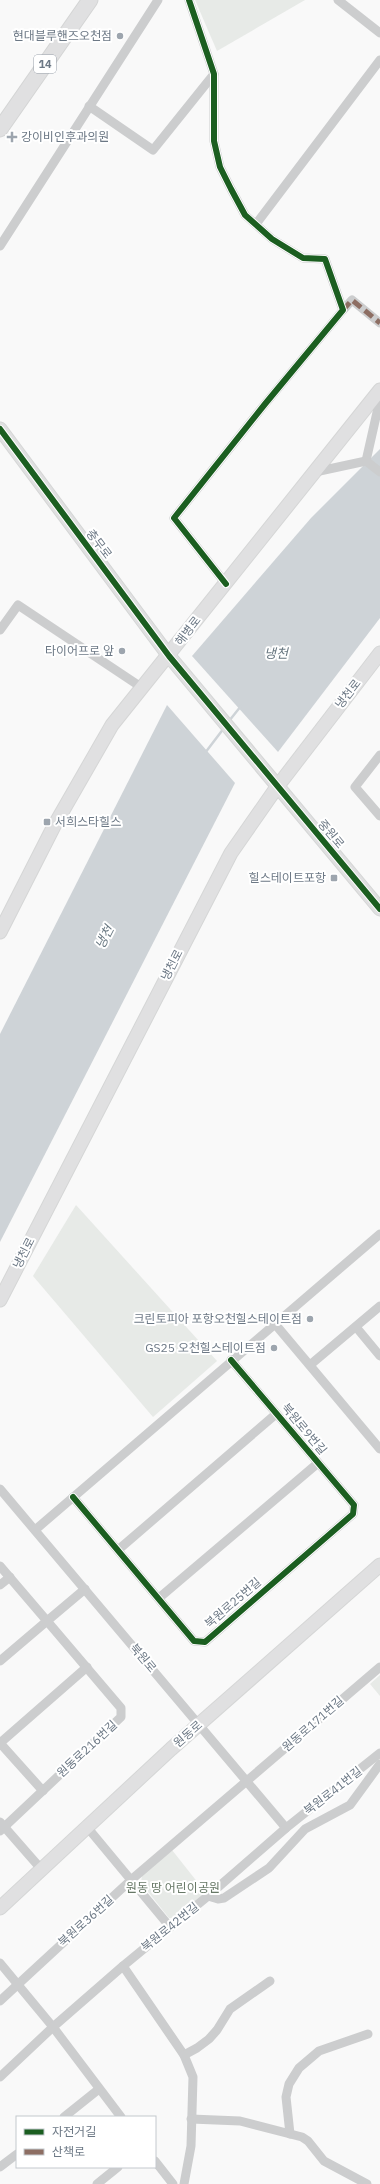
<svg xmlns="http://www.w3.org/2000/svg" width="380" height="2184" font-family="'IBM Plex Sans','Noto Sans KR',sans-serif">
<style>
.green{fill:#e7eae7}
.water{fill:#ced3d7}
.lines{fill:none;stroke-linecap:round;stroke-linejoin:round}
.stream{stroke:#ced3d7;stroke-width:2.5}
.secondary-casing{stroke:#d5d6d6;stroke-width:15}
.primary-casing{stroke:#d4d5d5;stroke-width:17}
.street{stroke:#cccdce;stroke-width:9}
.secondary{stroke:#e0e0e1;stroke-width:13}
.primary{stroke:#e0e0e1;stroke-width:15}
.quiet{stroke:#8d6e63;stroke-width:5;stroke-dasharray:10 5;stroke-linecap:butt}
.cycleway-casing{stroke:#fff;stroke-width:8}
.cycleway{stroke:#1b5e20;stroke-width:6}
.poi-dot{fill:#9da5ae;stroke:#fff;stroke-width:1.5}
.labels{text-anchor:middle;stroke-width:4;stroke-linejoin:round;paint-order:stroke}
.shield{fill:#fff;stroke:#98a0aa;stroke-width:1}
.shield-label{font-size:11px;font-weight:bold;fill:#6c7885}
.poi-label{font-size:12px;fill:#6c7885;stroke:#fff;text-anchor:end}
.street-label{font-size:12px;fill:#6c7885;stroke:#fff}
.park-label{font-size:12px;fill:#677866;stroke:#fff}
.water-label{font-size:13px;font-style:italic;fill:#687780;stroke:#fff}
</style>
<rect width="100%" height="100%" fill="#f9f9f9"/>
<g class="green">
<polygon points="195,0 305,0 217,51"/>
<polygon points="76,1205 217,1361 153,1417 33,1276"/>
<polygon points="380,1675 380,1696 370,1684"/>
<polygon points="172,1850 206,1893 174,1918 169,1918 141,1883 142,1875"/>
</g>
<g class="water">
<polygon points="380,449 380,618 278,752 192,656 311,518"/>
<polygon points="167,705 235,783 0,1242 0,1034"/>
</g>
<g class="lines">
<g class="stream">
<polyline points="229,721 241,706"/>
<polyline points="205,753 224,728"/>
</g>
<defs>
<g id="secondary">
<polyline points="0,429 169,656 380,909"/>
<polyline points="0,932 54,826 112,725 380,390"/>
<polyline points="0,1300 231,853 277,787 380,653"/>
<polyline points="0,1908 171,1749 380,1565"/>
</g>
<polyline id="primary" points="0,129 90,0"/>
</defs>
<use href="#secondary" class="secondary-casing"/>
<use href="#primary" class="primary-casing"/>
<g class="street">
<polyline points="189,0 214,74 214,141 220,167 231,189 245,215 272,239 303,258 325,259 343,310 265,404 174,518 226,584"/>
<polyline points="338,0 380,33"/>
<polyline points="89,106 153,150 214,74"/>
<polyline points="256,224 380,60"/>
<polyline points="0,246 158,0"/>
<polyline points="343,310 352,300 380,323"/>
<polyline points="366,461 380,399"/>
<polyline points="366,461 380,472"/>
<polyline points="315,472 366,461"/>
<polyline points="0,630 18,605 141,687"/>
<polyline points="380,755 355,787 380,816"/>
<polyline points="275,1324 380,1449"/>
<polyline points="356,1327 380,1356"/>
<polyline points="310,1365 380,1306"/>
<polyline points="0,1489 286,1828"/>
<polyline points="73,1497 194,1641 205,1642 353,1514 354,1505 231,1360"/>
<polyline points="35,1530 380,1234"/>
<polyline points="118,1550 276,1414"/>
<polyline points="0,1566 47,1621 85,1589"/>
<polyline points="0,1585 10,1577"/>
<polyline points="159,1598 318,1463"/>
<polyline points="0,1661 47,1621 121,1708 121,1717 0,1831"/>
<polyline points="0,1743 87,1667"/>
<polyline points="0,1743 43,1791"/>
<polyline points="0,1822 42,1870"/>
<polyline points="87,1827 170,1927"/>
<polyline points="208,1896 218,1899 224,1898 269,1868 305,1829 350,1805 380,1764"/>
<polyline points="0,1963 53,2027 121,2117"/>
<polyline points="123,1966 184,2055 193,2077 191,2146 184,2184"/>
<polyline points="0,2001 131,1880 380,1667"/>
<polyline points="184,2055 197,2048 209,2039 217,2030 230,2009 270,1981"/>
<polyline points="0,2077 53,2027 123,1966 208,1896 286,1828 380,1753"/>
<polyline points="64,2117 99,2089"/>
<polyline points="191,2119 240,2121 302,2137 308,2141 324,2161 367,2184"/>
<polyline points="290,2134 286,2097 289,2084 299,2068 319,2051 368,2034"/>
<polyline points="155,2161 173,2184"/>
<polyline points="0,2167 17,2154"/>
<polyline points="97,2184 118,2167"/>
</g>
<use href="#secondary" class="secondary"/>
<use href="#primary" class="primary"/>
<polyline class="quiet" points="343,310 352,300 380,323"/>
<defs>
<g id="cycleway">
<polyline points="189,0 214,74 214,141 220,167 231,189 245,215 272,239 303,258 325,259 343,310 265,404 174,518 226,584"/>
<polyline points="0,429 169,656 380,909"/>
<polyline points="73,1497 194,1641 205,1642 353,1514 354,1505 231,1360"/>
</g>
</defs>
<use href="#cycleway" class="cycleway-casing"/>
<use href="#cycleway" class="cycleway"/>
</g>
<g class="poi-dot">
<circle cx="120" cy="36" r="4"/>
<path d="M10 131h4v4h4v4h-4v4h-4v-4h-4v-4h4z"/>
<circle cx="122" cy="651" r="4"/>
<rect x="43" y="818" width="8" height="8" rx="2"/>
<rect x="330" y="874" width="8" height="8" rx="2"/>
<circle cx="310" cy="1319" r="4"/>
<circle cx="274" cy="1348" r="4"/>
</g>
<g class="labels">
<rect class="shield" x="34" y="55" width="22" height="18" rx="3"/>
<g class="shield-label">
<text x="45" y="68">14</text>
</g>
<g class="poi-label">
<text x="112" y="40">현대블루핸즈오천점</text>
<text x="21" y="141" text-anchor="start">강이비인후과의원</text>
<text x="114" y="655">타이어프로 앞</text>
<text x="55" y="826" text-anchor="start">서희스타힐스</text>
<text x="326" y="882">힐스테이트포항</text>
<text x="302" y="1323">크린토피아 포항오천힐스테이트점</text>
<text x="266" y="1352">GS25 오천힐스테이트점</text>
</g>
<g class="street-label">
<text transform="translate(99 544) rotate(53)" y="4">충무로</text>
<text transform="translate(188 631) rotate(-52)" y="4">해병로</text>
<text transform="translate(348 694) rotate(-52)" y="4">냉천로</text>
<text transform="translate(331 834) rotate(50)" y="4">중원로</text>
<text transform="translate(172 965) rotate(-63)" y="4">냉천로</text>
<text transform="translate(24 1253) rotate(-63)" y="4">냉천로</text>
<text transform="translate(304 1429) rotate(50)" y="4">북원로9번길</text>
<text transform="translate(233 1603) rotate(-41)" y="4">북원로25번길</text>
<text transform="translate(143 1658) rotate(50)" y="4">북원로</text>
<text transform="translate(313 1724) rotate(-41)" y="4">원동로171번길</text>
<text transform="translate(188 1734) rotate(-41)" y="4">원동로</text>
<text transform="translate(87 1749) rotate(-43)" y="4">원동로216번길</text>
<text transform="translate(333 1791) rotate(-38)" y="4">북원로41번길</text>
<text transform="translate(86 1921) rotate(-42)" y="4">북원로36번길</text>
<text transform="translate(170 1927) rotate(-39)" y="4">북원로42번길</text>
</g>
<g class="park-label">
<text x="173" y="1892">원동 땅 어린이공원</text>
</g>
<g class="water-label">
<text x="276" y="658">냉천</text>
<text transform="translate(104 937) rotate(-63)" y="5">냉천</text>
</g>
</g>
<rect x="16" y="2116" width="140" height="52" fill="#ffffff" stroke="#c4c9ce"/>
<rect x="24" y="2129" width="20" height="6" fill="#1b5e20" stroke="#c4c9ce"/>
<text x="52" y="2136" font-size="12" fill="#6c7885">자전거길</text>
<rect x="24" y="2149" width="20" height="6" fill="#8d6e63" stroke="#c4c9ce"/>
<text x="52" y="2156" font-size="12" fill="#6c7885">산책로</text>
</svg>
